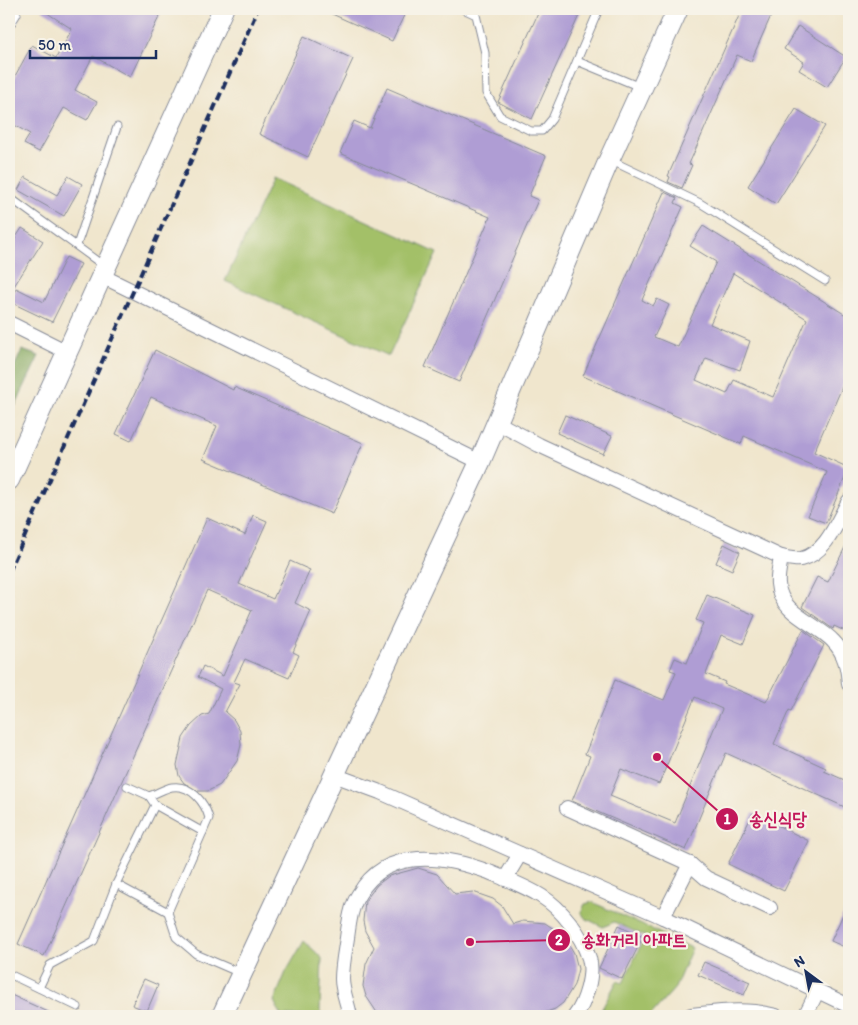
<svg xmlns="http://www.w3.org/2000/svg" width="858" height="1025" font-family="Itim,'Poor Story',sans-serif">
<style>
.green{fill:#a3c067;stroke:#5f7862}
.forest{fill:#82a65c;stroke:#4e6a5d}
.building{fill:#af9dd4;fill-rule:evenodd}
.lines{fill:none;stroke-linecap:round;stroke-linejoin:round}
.lane-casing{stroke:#868a96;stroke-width:9}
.street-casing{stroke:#868a96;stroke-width:16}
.secondary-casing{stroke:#868a96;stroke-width:22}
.lane{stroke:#fff;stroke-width:7}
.street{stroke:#fff;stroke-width:14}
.secondary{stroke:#fff;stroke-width:20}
.rail{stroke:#1b2f5e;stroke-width:4;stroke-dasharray:8 4;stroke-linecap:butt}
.leader{fill:none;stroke:#c2185b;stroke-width:2}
.callout-dot{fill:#c2185b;stroke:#f7f3e8;stroke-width:2}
.mark-label{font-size:15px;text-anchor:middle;font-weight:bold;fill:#fff}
.callout-label{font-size:18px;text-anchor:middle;font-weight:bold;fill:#c2185b;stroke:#f7f3e8;stroke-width:4.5;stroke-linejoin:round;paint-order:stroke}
</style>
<rect width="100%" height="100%" fill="#f7f3e8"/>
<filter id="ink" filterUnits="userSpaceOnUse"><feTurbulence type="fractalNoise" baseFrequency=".02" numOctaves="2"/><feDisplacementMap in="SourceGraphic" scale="10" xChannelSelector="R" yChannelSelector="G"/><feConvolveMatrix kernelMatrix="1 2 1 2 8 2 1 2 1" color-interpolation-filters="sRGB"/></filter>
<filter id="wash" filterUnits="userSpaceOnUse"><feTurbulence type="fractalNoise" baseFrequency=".0096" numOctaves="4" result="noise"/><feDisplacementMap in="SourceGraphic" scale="20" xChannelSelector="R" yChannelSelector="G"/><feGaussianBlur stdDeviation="1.12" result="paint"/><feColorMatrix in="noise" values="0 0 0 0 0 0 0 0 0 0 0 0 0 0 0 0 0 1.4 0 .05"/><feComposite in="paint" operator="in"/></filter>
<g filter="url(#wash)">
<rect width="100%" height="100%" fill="#f0e6cd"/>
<g class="green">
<polygon points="273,178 437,253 389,356 225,281"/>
<polygon points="592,902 692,948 675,988 650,1016 598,1016 617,981 623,983 645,936 614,922 603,927 585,918 581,912 585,904"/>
<polygon points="304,941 322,958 320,1010 323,1016 281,1016 274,1001 286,972"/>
</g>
<polygon class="forest" points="22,350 39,356 9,419 9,378"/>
<g id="blocks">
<g class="building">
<polygon points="41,9 163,9 130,77 93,56 75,90 97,102 87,120 64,108 39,152 24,144 30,134 9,122 9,87 32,45 56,58 72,29"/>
<polygon points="321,9 407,9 392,41"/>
<polygon points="540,9 582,9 532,119 498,102"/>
<polygon points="742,9 774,9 751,61 737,55 689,164 692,165 682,188 668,182 670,177 668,176"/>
<polygon points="798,26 846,57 827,87 799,70 804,62 784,49"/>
<polygon points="304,36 353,59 308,157 259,134"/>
<polygon points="387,88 546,156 529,196 538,200 459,382 425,367 490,217 340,153 354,121 370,128"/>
<polygon points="796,109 825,126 776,204 748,186"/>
<polygon points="68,176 82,184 64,216 18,190 25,177 57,195"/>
<path d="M664,192L677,198L675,203L683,207L642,300L653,306L657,299L669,305L654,337L678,347L716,262L690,246L703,226L849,317V371L814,452L849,468L826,523L808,516L827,472L744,436L741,444L583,376ZM733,273L807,319L773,397L734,380L727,394L696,380L706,358L740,370L750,341L710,324Z"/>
<polygon points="22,228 43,241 9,294 9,248"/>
<polygon points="66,257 81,264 52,322 10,302 16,288 44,302"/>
<polygon points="155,350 233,390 234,387 363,443 332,514 203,459 217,426 151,397 131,441 116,434"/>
<polygon points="565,415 612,436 603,454 557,433"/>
<polygon points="253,515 267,521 239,584 273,599 290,561 310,570 295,603 311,611 293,652 299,655 289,678 245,659 234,682 240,684 225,712 234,720 240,731 241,745 237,761 220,785 208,791 198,791 184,783 179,776 177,765 183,738 191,726 202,716 209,714 221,689 198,677 203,666 223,676 252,610 207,590 44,956 18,944 207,518 245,535"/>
<polygon points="849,539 849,633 834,626 833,629 802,607 817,577 828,582"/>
<polygon points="724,544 740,552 732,570 716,563"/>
<path d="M707,595L755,615L743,644L721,635L706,674L725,682L724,684L766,702L803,630L824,645L791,711L789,710L774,744L826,768L824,771L849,782V809L726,753L686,850L572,801L590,756L585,754L615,680L664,700L676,672L670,670L675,658L687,663L703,623L696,620ZM695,697L722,709L675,823L610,796L621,769L659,784Z"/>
<polygon points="753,813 809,841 784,891 728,864"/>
<polygon points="418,868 437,874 455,894 473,892 493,899 502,906 513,924 523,921 545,923 563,935 574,953 578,969 574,985 563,1003 555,1009 536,1016 380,1016 378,1014 366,996 363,986 366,964 374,947 365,931 363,921 365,901 377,885 389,876"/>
<polygon points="849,901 849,949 831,941"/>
<polygon points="619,925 643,937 622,979 599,968"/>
<polygon points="704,962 750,982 744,995 698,975"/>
<polygon points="144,979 158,985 147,1011 132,1005"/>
<polygon points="9,994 57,1016 9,1016"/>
</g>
</g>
</g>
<g filter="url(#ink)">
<use href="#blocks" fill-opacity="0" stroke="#868a96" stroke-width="1"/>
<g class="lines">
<defs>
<g id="lane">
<polyline points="463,9 476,15 485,53 486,93 500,116 531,131 542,131 552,119 599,9"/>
<polyline points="9,27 17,14"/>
<polyline points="577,61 640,87"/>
<polyline points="610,160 700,203 825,281"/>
<polyline points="9,197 104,266"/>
<polyline points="77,245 117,127"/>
<path d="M127,786L149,796C156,794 165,788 172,787C191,784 205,803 209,818L168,912L176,937L196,954L240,973"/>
<polyline points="149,796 155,805 203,832"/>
<polyline points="155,805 116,884 168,912"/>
<polyline points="9,974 78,1007"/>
<polyline points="39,988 50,965 94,941 116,884"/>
</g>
<g id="street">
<polyline points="102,276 480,462"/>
<polyline points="9,323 67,352"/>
<path d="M496,422L539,445L781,557C780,565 777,576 778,584C780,614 816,623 833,641C845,653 848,668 849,684"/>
<path d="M781,557C787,558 796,560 801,559C826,554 838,520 849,501"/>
<polyline points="334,775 380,792 663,917 849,1006"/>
<polyline points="567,808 690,864 706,878 770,908"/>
<polyline points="505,879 520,854"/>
<polyline points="663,917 690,864"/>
<path d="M691,1015C720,1012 748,1008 776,1016"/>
<path d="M350,1016C348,1004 342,991 342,979C342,966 345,951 347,938C349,923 351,906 359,894C387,846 445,856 489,872C506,879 525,886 541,896C562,909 581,934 589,958C594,975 585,1003 575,1016"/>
<polyline points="805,1016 817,992"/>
</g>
<g id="secondary">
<polyline points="9,480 223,9"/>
<polyline points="222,1016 480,462 609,160 678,9"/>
</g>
</defs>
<use href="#lane" class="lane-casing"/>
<use href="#street" class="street-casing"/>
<use href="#secondary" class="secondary-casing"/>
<use href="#lane" class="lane"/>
<use href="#street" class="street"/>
<use href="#secondary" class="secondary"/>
<polyline class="rail" points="9,572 258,9"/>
</g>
</g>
<path class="leader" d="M657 757L727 819M470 942L559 940"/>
<g class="callout-dot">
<circle cx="657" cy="757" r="5"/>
<circle cx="470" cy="942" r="5"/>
<circle cx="727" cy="819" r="12"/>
<circle cx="559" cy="940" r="12"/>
</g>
<g class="mark-label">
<text x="727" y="824">1</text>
<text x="559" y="945">2</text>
</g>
<g class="callout-label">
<text x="778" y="825">송신식당</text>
<text x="634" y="946">송화거리 아파트</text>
</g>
<rect width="858" height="1025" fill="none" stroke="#f7f3e8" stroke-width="30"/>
<g transform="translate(806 972) rotate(328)" stroke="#f7f3e8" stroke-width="4" paint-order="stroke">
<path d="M0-4L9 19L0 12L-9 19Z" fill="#1b2f5e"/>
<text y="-8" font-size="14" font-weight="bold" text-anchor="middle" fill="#1b2f5e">N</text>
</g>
<path d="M30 50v8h126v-8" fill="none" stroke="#1b2f5e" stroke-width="2.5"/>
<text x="38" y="50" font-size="15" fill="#1b2f5e" stroke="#f7f3e8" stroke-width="4" paint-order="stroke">50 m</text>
</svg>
